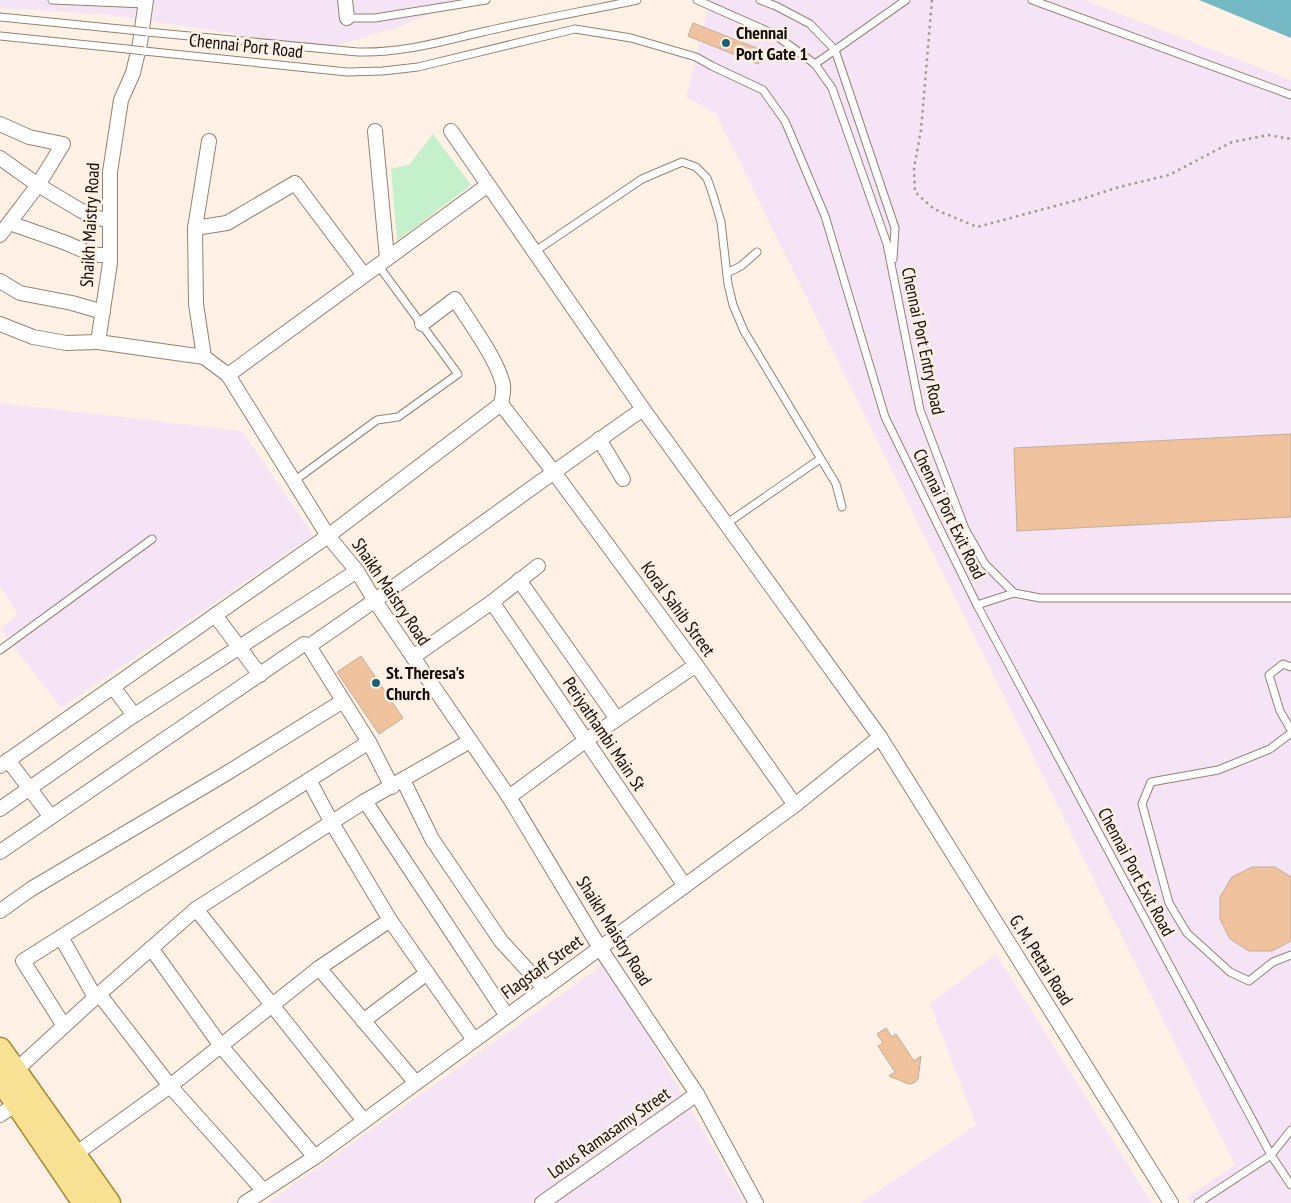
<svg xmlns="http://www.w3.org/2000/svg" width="1291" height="1203" font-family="'PT Sans Narrow',sans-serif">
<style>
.industrial{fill:#f4e4f6}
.green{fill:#c4f1cb}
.water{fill:#74b8c4}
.building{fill:#efc29d;stroke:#c3ad9b}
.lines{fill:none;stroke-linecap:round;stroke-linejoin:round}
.lane-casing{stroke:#968170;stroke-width:9}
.street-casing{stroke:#968170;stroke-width:16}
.primary-casing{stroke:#a58933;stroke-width:25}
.path{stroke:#a49990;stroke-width:2.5;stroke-dasharray:2.5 4;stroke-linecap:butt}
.lane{stroke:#fff;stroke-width:7}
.street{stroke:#fff;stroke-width:14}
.primary{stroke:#f9e194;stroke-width:22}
.lane-bridge-casing{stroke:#968170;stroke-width:9;stroke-linecap:butt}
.lane-bridge{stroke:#fff;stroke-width:7}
.poi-dot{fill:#1b6172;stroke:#fff1e6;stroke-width:2}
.labels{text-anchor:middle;stroke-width:5;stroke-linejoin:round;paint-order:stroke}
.poi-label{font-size:18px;font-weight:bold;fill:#110a05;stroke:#fff1e6;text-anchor:start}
.street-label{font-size:18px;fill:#110a05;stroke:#fff1e6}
</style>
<rect width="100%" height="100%" fill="#fff1e6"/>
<g class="industrial">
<polygon points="0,0 464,0 396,28 326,48 111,15 0,8"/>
<polygon points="710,0 1084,0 1291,80 1291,1203 1191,1203 1187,1197 1235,1165 716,114 686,97"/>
<polygon points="0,403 242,431 313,535 61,708 0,629 18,614 0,587"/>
<polygon points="996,954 1152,1203 861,1203 976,1125 930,1004"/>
<polygon points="607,962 744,1203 268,1203"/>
</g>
<polygon class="green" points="433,134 471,185 397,241 391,169 409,165"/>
<polygon class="water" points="1199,0 1291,0 1291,38 1204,2"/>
<g class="building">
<polygon points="693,23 764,51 758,64 688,36"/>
<polygon points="1291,434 1291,517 1017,531 1014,448"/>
<polygon points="361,656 403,718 379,734 337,672"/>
<polygon points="1252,867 1275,867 1291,877 1291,941 1272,951 1249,951 1230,939 1220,919 1220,897 1232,877"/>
<polygon points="886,1028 892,1037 896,1034 914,1061 921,1056 918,1079 914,1083 909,1084 889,1076 895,1072 878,1046 883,1043 877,1034"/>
</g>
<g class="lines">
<defs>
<g id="lane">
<polyline points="52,0 146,4"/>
<polyline points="697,0 774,34 815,64 832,88 887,244 920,410 965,529 985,564 1014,593 1040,598 1291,598"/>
<polyline points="760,0 776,6 810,24 835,50 895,228 893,259"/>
<polyline points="1032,0 1291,95"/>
<polyline points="0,17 130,30"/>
<polyline points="347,18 375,18 486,0"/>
<path d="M147,32L358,52C403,53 439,42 482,32C534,20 585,11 637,0"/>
<polyline points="0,36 127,49"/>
<polyline points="144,51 347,72 383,71 418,67 575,29 631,38 696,57 712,66 763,90 785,121 825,216 885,417 977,605 1271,1155 1291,1185"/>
<polyline points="815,64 906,0"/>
<polyline points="534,252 642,179 682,162 696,167 707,178 713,195 721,222 728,284 733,305 744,331 836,484 842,507"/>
<polyline points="727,273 741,266 757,252"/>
<polyline points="294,481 377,420 398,417 458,374 378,265"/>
<polyline points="726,524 820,459"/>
<polyline points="977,605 1014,593"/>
<polyline points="0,650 152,539"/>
<polyline points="1291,667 1283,664 1269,675 1280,711 1291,730"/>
<polyline points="1291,733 1270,749 1218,770 1151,782 1142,804 1169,903 1187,933 1230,972 1249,981 1273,962 1291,955"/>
<polyline points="1198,1203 1271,1155 1291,1130"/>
</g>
<g id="street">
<polyline points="146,0 140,43 133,73 121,100 110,172 110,263 98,342 204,357 228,375 328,536 357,571 375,601 413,657 509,797 600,948 697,1094 756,1203"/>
<polyline points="345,0 347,18"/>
<polyline points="0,124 29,137 63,144 38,185 0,235"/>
<polyline points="375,131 387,258"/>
<polyline points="451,131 643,409 880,737 1171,1203"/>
<polyline points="0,158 38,185 80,210 94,217 102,219 110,218"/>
<path d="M10,223C29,230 47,236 66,243C81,249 93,257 110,255"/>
<polyline points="195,228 227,223 295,183 364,275"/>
<polyline points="0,281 20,293 72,303 103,312"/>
<polyline points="0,324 33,337 66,343 98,342"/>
<polyline points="204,357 196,304 195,228 209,141"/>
<polyline points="228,375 488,185"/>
<polyline points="501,404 553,471 696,665 795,805"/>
<polyline points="599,439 623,479"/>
<polyline points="519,580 617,719"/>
<polyline points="492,602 685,886"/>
<polyline points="215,615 260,675"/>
<polyline points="309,646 369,742 392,787"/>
<polyline points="413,657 492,602 538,566"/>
<polyline points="113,687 134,715"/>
<polyline points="8,760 51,817"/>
<path d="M0,766L328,536L501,404C502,398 504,391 503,385C498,360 469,322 455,299L422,324"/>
<polyline points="309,780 332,823 390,920 474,1040"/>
<polyline points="403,780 432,839 501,941 545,989"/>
<polyline points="509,797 585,741 696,665"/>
<polyline points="365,801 507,1016"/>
<polyline points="0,809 130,718 357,571"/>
<path d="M0,852L304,644L309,646C422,569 531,487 643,409"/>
<polyline points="196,909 364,1121"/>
<polyline points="0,911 31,889 227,773 343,701"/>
<polyline points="61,937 95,997"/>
<polyline points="151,948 221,1046 315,1157"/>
<polyline points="319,968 416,1083"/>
<polyline points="99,994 170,1086 263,1190"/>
<polyline points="363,1021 427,973"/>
<polyline points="64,1026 23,961 369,742"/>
<polyline points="15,1071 99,994 196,909 365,801 470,741"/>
<polyline points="0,1115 17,1103"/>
<polyline points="74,1155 170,1086 319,968 390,920"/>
<polyline points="245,1203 315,1157 795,805 880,737"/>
<polyline points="542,1203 697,1094"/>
</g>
<g id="primary">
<polyline points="0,1049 109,1203"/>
<polyline points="0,1079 84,1203"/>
</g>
</defs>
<use href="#lane" class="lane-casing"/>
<use href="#street" class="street-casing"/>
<use href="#primary" class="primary-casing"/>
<polyline class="path" points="932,0 921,130 914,168 915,192 934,209 977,227 1085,198 1119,187 1169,175 1232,142 1268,135 1291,139"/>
<use href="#lane" class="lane"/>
<use href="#street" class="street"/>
<use href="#primary" class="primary"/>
<defs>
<g id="lane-bridge">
<polyline points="130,30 147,32"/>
<polyline points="127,49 144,51"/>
</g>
</defs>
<use href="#lane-bridge" class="lane-bridge-casing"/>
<use href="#lane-bridge" class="lane-bridge"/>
</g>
<g class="poi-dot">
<circle cx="726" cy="43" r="5"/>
<circle cx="376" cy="683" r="5"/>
</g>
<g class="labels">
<g class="poi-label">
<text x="736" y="39">Chennai<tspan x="736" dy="21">Port Gate 1</tspan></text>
<text x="386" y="679">St. Theresa's<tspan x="386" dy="21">Church</tspan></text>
</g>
<g class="street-label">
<text transform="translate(246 46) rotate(6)" y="6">Chennai Port Road</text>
<text transform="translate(90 225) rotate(-87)" y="6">Shaikh Maistry Road</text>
<text transform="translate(923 341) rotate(78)" y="6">Chennai Port Entry Road</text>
<text transform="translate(949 514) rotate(64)" y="6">Chennai Port Exit Road</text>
<text transform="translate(391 592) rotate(56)" y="6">Shaikh Maistry Road</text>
<text transform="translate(678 609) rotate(54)" y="6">Koral Sahib Street</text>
<text transform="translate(604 734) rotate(56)" y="6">Periyathambi Main St</text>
<text transform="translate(1136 872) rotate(62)" y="6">Chennai Port Exit Road</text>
<text transform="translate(614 931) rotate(58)" y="6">Shaikh Maistry Road</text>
<text transform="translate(1041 960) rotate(58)" y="6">G. M. Pettai Road</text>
<text transform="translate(542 967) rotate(-36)" y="6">Flagstaff Street</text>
<text transform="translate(609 1133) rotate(-35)" y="6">Lotus Ramasamy Street</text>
</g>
</g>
</svg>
